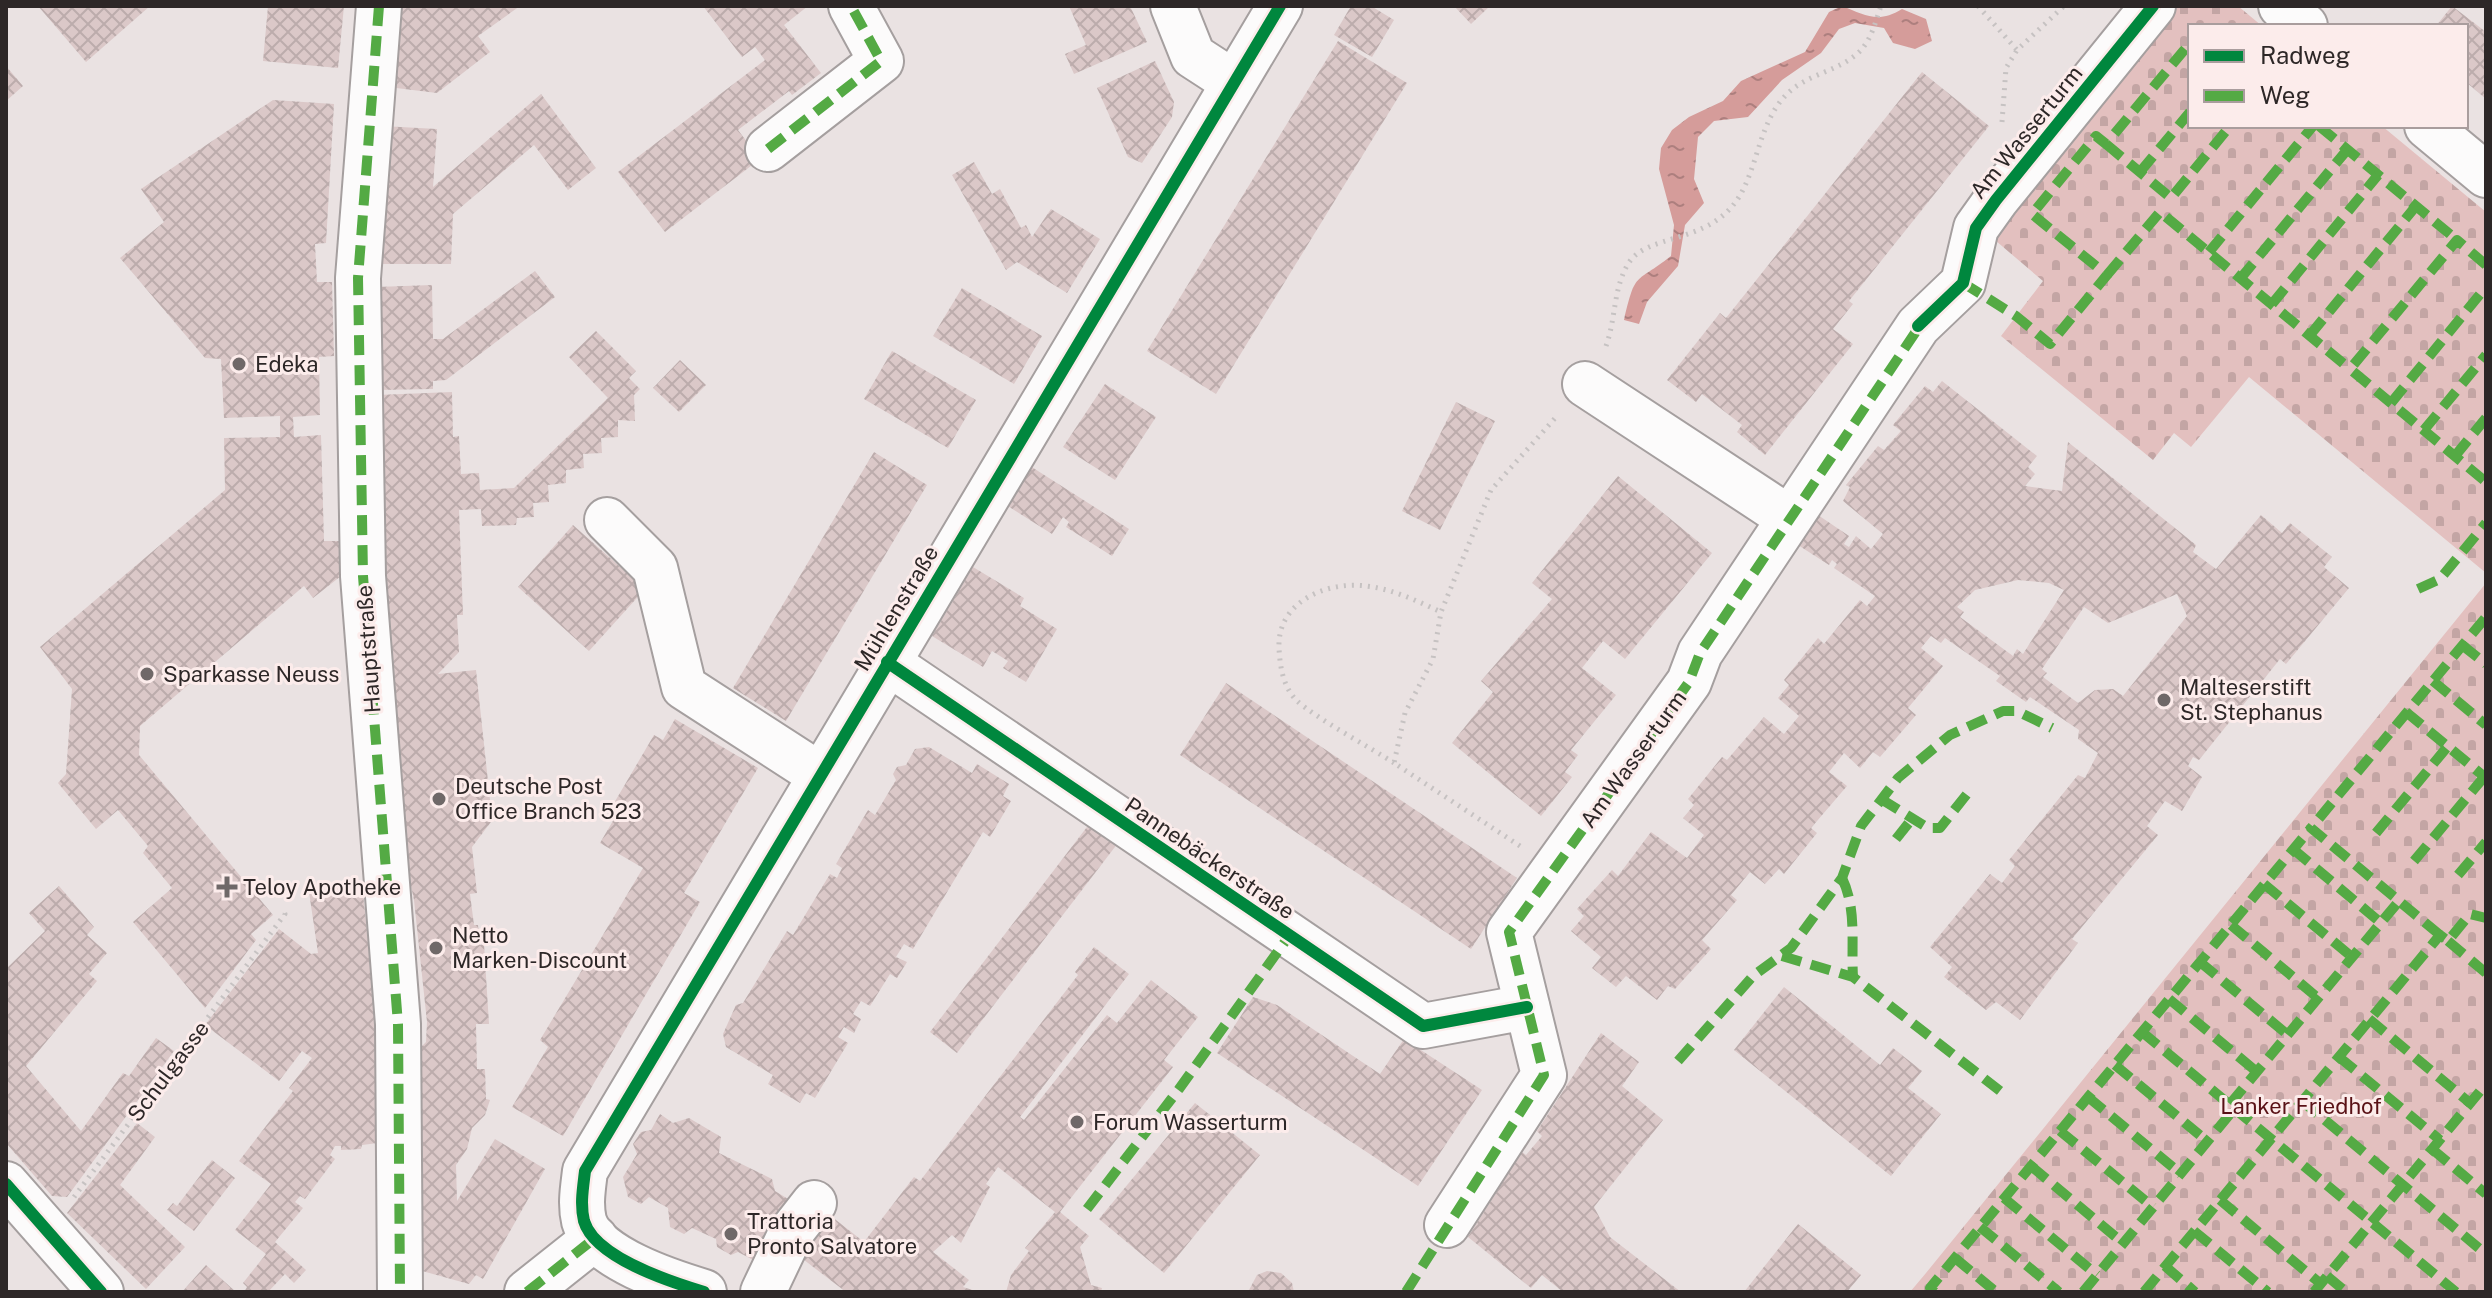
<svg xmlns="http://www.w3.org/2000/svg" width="2492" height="1298" font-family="'Public Sans',sans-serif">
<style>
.cemetery{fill:url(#cemetery-stones)}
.water{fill:url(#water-ripples)}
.building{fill:url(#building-cross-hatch);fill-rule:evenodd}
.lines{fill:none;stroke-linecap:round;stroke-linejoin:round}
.minor-casing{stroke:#a59f9f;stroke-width:48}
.path{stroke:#c6c2c2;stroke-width:5;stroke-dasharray:2 6;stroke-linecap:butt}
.minor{stroke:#fcfbfb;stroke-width:44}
.quiet{stroke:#54aa44;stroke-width:10;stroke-dasharray:20 10;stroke-linecap:butt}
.cycleway-casing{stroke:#fceceb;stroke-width:17}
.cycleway{stroke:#00873e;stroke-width:12}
.poi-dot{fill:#6f6868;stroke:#fceceb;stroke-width:3}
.labels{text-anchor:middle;stroke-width:6;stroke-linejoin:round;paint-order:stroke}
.street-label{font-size:22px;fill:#2d2727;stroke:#fceceb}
.poi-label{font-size:22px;fill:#2d2727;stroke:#fceceb;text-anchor:start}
.park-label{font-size:22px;fill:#591116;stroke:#fceceb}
</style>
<defs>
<pattern id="cemetery-stones" width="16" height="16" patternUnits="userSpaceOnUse" patternTransform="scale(2)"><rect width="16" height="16" fill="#e3c0bf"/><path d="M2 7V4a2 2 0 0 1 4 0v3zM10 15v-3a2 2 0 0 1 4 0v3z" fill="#c3a5a4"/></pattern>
<pattern id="water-ripples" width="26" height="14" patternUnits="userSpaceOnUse" patternTransform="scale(2)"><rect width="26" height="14" fill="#d59c9a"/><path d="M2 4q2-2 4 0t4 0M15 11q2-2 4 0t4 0" fill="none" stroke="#ad7f7e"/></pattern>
<pattern id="building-cross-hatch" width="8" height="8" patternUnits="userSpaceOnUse" patternTransform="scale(2)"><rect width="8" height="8" fill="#dbc8c8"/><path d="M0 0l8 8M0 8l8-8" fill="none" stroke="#bcacac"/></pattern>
</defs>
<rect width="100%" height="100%" fill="#eae2e2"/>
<g class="cemetery">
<polygon points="2175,6 2238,6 2262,26 2190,26 2190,126 2382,126 2486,212 2486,573 2249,377 2191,447 2174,433 2153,460 2001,336 2043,281 1989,235"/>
<polygon points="2486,583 2486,1292 1910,1292 1926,1273"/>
</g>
<path class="water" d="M1842,6C1865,15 1878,24 1902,9L1926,19L1932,41L1915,49L1893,43L1884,28L1855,23L1839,29L1821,53L1782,80L1748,117L1714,121L1698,137L1694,179L1704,203L1685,225L1678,266L1647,302L1639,324L1624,320C1636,270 1634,285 1671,256L1674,225L1659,169L1661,148L1672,130L1689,117L1723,101L1741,81L1805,52L1829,12Z"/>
<g class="building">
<polygon points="38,6 150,6 86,62"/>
<polygon points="268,6 344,6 338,68 263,61"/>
<polygon points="397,6 457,8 520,6 478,36 490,52 437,93 388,87"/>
<polygon points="703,6 808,6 784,25 821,73 792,95 789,91 738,130 760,159 665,232 618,172 765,60 755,47 742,57"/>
<polygon points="1069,6 1130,6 1147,42 1074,74 1065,54 1086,45"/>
<polygon points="1351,6 1371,6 1394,20 1372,57 1334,35"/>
<polygon points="1454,6 1490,6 1471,24"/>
<polygon points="2452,6 2486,32 2486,99 2466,82 2466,26 2436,26"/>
<polygon points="1338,41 1407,83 1216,394 1147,351"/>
<polygon points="1155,61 1174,102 1172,117 1142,163 1128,157 1097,88"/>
<polygon points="6,66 23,86 6,101"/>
<polygon points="1922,72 1989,126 1849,301 1853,304 1833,329 1853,344 1765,455 1737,432 1742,425 1702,394 1696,402 1667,380 1720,313 1726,318"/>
<polygon points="541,94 596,168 568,190 534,145 453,214 451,264 373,264 382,126 437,129 433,187"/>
<polygon points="273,100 334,104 326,243 315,244 317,282 332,282 334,356 319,357 320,415 293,417 294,437 321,435 324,541 339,541 341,576 313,598 304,586 140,726 139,755 273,915 251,934 256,940 205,1008 133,922 172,888 143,853 148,846 118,810 96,829 58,783 66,774 72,689 40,647 225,490 224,438 280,437 280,416 224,418 221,359 205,358 120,258 164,222 141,189"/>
<polygon points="974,162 992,194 1000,189 1021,228 1026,225 1032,237 1051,209 1100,239 1067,293 1017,262 1006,270 952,175"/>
<polygon points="535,271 555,297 446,380 433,381 433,389 378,390 376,287 432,285 433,339 443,339"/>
<polygon points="962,288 1042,336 1014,384 933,336"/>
<polygon points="596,331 636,371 629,378 640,389 634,395 635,421 618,420 618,437 601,438 602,453 583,454 584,468 566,470 566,483 548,485 549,502 533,503 534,517 517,518 516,525 482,526 481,509 459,510 463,615 457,615 459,652 438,674 476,670 491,809 497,814 472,847 477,893 470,894 474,925 478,925 480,945 484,944 489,1024 476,1024 477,1069 485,1069 486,1099 490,1100 485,1115 472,1128 467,1149 456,1165 457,1201 495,1139 545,1169 483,1279 476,1275 469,1284 415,1269 421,1047 426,1042 427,1022 414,900 404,854 385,618 377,395 452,392 453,437 459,436 461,474 479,473 480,490 514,488 608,398 569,357"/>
<polygon points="892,351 976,400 948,448 864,399"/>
<polygon points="680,360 706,385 679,412 653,388"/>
<path d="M1942,381L2037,456L2028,467L2035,474L2025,486L2062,491L2068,442L2196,545L2193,552L2216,569L2261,515L2282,533L2290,523L2332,557L2324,567L2349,588L2286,664L2280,659L2199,760L2193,757L2188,766L2202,777L2182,811L2165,801L2147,826L2158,835L2072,939L2078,943L2020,1020L1996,1002L1986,1010L1944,977L1952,967L1930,947L1990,874L2002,883L2015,866L2009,860L2078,775L2085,778L2098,753L2078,739L2079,730L2030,697L2026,702L1996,681L2000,676L1945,638L1941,643L1931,636L1921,648L1943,666L1908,708L1916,715L1880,757L1873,752L1860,768L1844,753L1829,772L1847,786L1811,828L1817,833L1784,874L1779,869L1765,884L1750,872L1731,895L1737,900L1702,940L1711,949L1675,989L1668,986L1657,1000L1626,976L1616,987L1592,968L1601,957L1571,931L1584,916L1577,909L1612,870L1618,876L1651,832L1687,858L1704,835L1683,818L1694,805L1688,799L1722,757L1727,760L1764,717L1784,734L1799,716L1778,698L1789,685L1784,680L1818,638L1824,644L1860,600L1867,606L1875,596L1834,568L1837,564L1832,560L1829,565L1798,545L1818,515L1849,536L1844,544L1849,547L1856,536L1871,549L1883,534L1843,501L1850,487L1846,485L1878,446L1884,450L1901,431L1893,425L1925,386L1933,392ZM2018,580L2049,583L2064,590L2023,654L2017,649L2013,656L1960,617L1964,612L1957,607L1975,590ZM2177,594L2187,616L2123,696L2113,689L2095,690L2078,703L2043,677L2047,673L2042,669L2084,607L2108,623Z"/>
<polygon points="1105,384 1156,417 1115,480 1063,447"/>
<polygon points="1456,402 1495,421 1440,530 1402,511"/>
<polygon points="874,452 927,485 786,721 733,688"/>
<polygon points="1027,464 1129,529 1112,556 1066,527 1069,522 1063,517 1052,534 1003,503"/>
<polygon points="1618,476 1712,553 1625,659 1603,641 1582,668 1616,695 1571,750 1578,755 1565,772 1572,777 1541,816 1452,743 1493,692 1481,681 1552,599 1532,583"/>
<polygon points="573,525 645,589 589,651 518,587"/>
<polygon points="973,567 1024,598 1020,606 1057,629 1026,682 1003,668 1008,661 992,651 983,667 932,636"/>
<polygon points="1226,683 1517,878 1471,949 1180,755"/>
<polygon points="675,719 758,768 684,893 700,902 563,1136 512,1107 548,1047 540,1040 643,868 600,843 614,819 607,815 654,735 663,740"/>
<polygon points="929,747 972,773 977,764 1009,784 1003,796 1011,801 990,837 983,832 913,949 904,944 896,957 907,962 897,978 890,974 870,1006 861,1001 853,1014 861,1019 854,1033 844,1027 838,1037 848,1043 815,1098 806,1093 800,1103 768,1084 773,1075 726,1047 723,1034 736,1005 743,1003 787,931 793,935 830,874 837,878 842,868 836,864 868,810 875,815 896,780 893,774 897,767 906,765 915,749"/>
<polygon points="1090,823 1118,843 957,1053 930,1032"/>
<polygon points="362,884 377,1024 378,1143 362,1145 361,1149 341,1150 341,1146 335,1146 330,1155 335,1159 305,1199 300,1196 295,1202 303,1208 275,1242 306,1270 294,1283 285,1274 268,1292 244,1292 247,1287 243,1283 266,1254 235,1230 271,1184 239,1161 293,1091 289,1088 312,1058 302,1051 279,1081 205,1025 279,929 311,954 318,953 309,892"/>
<polygon points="59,886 94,927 87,935 107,953 89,974 97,981 26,1066 81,1131 123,1073 129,1076 156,1038 174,1051 67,1197 52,1196 6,1143 6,969 45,931 29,913"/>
<polygon points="1094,947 1129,974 1020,1117 1024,1120 1107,1015 1117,1023 1151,980 1198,1017 1164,1060 1173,1067 1060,1212 1089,1236 1080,1247 1091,1285 1102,1288 1101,1292 1006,1292 1011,1275 1029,1251 1025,1248 1055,1212 998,1167 986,1184 990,1187 961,1243 952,1235 933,1252 969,1280 963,1287 979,1292 846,1292 791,1250 822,1209 864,1242 914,1177 920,1181 1078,975 1075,972"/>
<polygon points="1784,987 1880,1065 1893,1048 1922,1071 1908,1088 1941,1114 1891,1176 1734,1050"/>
<polygon points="1253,997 1277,1005 1380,1074 1404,1039 1482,1090 1418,1186 1217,1053"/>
<polygon points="1601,1033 1639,1062 1622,1086 1663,1120 1594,1207 1610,1237 1681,1292 1563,1292 1542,1275 1531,1288 1468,1237 1522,1152 1526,1155 1542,1136 1537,1131"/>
<polygon points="1195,1103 1260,1155 1164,1273 1099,1219"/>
<polygon points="660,1114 673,1123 689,1118 721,1137 719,1153 772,1179 775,1191 793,1202 757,1262 738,1252 731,1255 717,1247 716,1239 692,1228 684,1234 670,1227 668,1208 649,1197 641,1204 628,1197 623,1177 637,1154 633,1144 641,1132 651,1130"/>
<polygon points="137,1123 155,1137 120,1185 185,1247 146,1289 67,1213"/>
<polygon points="212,1160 235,1178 194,1231 167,1210 173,1203 177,1206"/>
<polygon points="1798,1224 1861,1275 1847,1292 1744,1292"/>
<polygon points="206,1265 236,1292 182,1292"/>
<polygon points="1267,1271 1281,1273 1292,1283 1294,1292 1248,1292 1257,1275"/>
</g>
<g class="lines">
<defs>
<g id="minor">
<polyline points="379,6 358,278 363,576 398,1024 400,1292"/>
<polyline points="1173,6 1193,56 1233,82"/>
<polyline points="2281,6 2305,26"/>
<polyline points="2427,126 2486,175"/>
<polyline points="768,149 881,61 851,6"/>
<polyline points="1585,384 1789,518"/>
<polyline points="607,520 655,568 684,687 820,775"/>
<polyline points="887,662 1423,1026 1527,1007"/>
<polyline points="6,1184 101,1292"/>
<polyline points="1447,1225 1544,1075 1509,932 1689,682 1700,653 1918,326 1963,283 1976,228 1996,200 2153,6"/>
<polyline points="527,1292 595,1238"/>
<path d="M704,1292C671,1282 595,1258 584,1221C580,1204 583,1188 585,1171L1280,6"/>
<polyline points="763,1292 792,1231 814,1203"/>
</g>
</defs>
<use href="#minor" class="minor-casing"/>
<g class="path">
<polyline points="1978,6 2017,50 2064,6"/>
<polyline points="2002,122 2006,68 2017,50"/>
<path d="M1606,346C1616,319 1613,289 1628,264C1647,232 1708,246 1739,197C1759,164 1759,121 1788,93C1809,73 1841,71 1861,50C1872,38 1876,20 1881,6"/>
<path d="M1394,763C1368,746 1317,719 1296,700C1283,686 1280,667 1279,648C1277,602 1326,581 1366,586C1393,589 1417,601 1441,612"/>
<polyline points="1520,846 1394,763 1405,713 1433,659 1441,612 1491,490 1557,416"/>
<polyline points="74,1197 285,914 283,909"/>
</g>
<use href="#minor" class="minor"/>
<g class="quiet">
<polyline points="379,6 358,278 363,576 398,1024 400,1292"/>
<polyline points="2319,126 2457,240"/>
<polyline points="2106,144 2171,198 2230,126"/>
<polyline points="768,149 881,61 851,6"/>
<polyline points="2140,172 2190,112"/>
<polyline points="2209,252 2313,126"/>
<polyline points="2486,265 2457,240 2350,369 2486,482"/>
<polyline points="2107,275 2160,212 2350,369"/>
<polyline points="2240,279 2347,150"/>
<polyline points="1963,283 2016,316 2050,344 2107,275 2032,214 2096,136 2106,144 2190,43"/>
<polyline points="2272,304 2378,175"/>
<polyline points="2310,335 2416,206"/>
<polyline points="2391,403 2486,287"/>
<polyline points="2424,430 2486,355"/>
<polyline points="2455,456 2486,418"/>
<polyline points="2418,589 2440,579 2486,523"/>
<polyline points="2462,645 2486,664"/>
<polyline points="2433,681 2486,725"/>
<polyline points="2406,712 2486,778"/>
<polyline points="1881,799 1928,828 1940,828 1967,794"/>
<polyline points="2376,833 2448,746"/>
<polyline points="1896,839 1911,820"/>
<polyline points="2293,849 2381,923"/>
<polyline points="2414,861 2484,777"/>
<polyline points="2458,875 2486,842"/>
<path d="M1842,878C1857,909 1851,943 1853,977"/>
<polyline points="2264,884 2352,957"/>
<polyline points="2231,925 2318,998"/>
<polyline points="2440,935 2311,828 2486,617"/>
<polyline points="2448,941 2486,973"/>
<polyline points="1782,956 1853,977 2004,1094"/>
<polyline points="2200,962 2288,1035"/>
<polyline points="2169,999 2257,1072"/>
<polyline points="2369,1019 2470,1103"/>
<polyline points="2142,1032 2456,1292"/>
<polyline points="2339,1057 2440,1140"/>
<polyline points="1678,1061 1753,976 1791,948 1842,878 1861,826 1898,778 1950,735 2003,711 2017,711 2052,728"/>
<polyline points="2115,1065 2207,1141"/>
<polyline points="2088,1097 2181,1174"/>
<polyline points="2302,1101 2486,1254"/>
<polyline points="2230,1104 2399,901"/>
<polyline points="2060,1131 2153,1207"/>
<polyline points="2432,1149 2486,1194"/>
<polyline points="2031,1166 2123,1243"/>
<polyline points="2004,1198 2097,1275"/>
<polyline points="2220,1200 2321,1284"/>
<polyline points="1087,1209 1179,1089 1289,936"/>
<polyline points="1980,1227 2059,1292"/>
<polyline points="2194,1231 2268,1292"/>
<polyline points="1955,1258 1996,1292"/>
<polyline points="2165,1266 2195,1292"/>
<polyline points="2327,1276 2346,1292"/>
<polyline points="527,1292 595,1238"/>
<polyline points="1406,1292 1544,1075 1509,932 1689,682 1700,653 1923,321"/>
<polyline points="1935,1292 1930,1288 2311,828"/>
<polyline points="2083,1292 2235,1108"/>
<polyline points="2144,1292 2440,935 2448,941 2470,914 2486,918"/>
<polyline points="2314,1292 2486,1084"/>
</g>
<defs>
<g id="cycleway">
<polyline points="1918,326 1963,283 1976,228 1996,200 2153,6"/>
<polyline points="887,662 1423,1026 1527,1007"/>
<polyline points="6,1184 101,1292"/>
<path d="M704,1292C671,1282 595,1258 584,1221C580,1204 583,1188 585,1171L1280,6"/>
</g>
</defs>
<use href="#cycleway" class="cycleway-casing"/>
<use href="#cycleway" class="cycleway"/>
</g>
<g class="poi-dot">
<circle cx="239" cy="364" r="8"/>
<circle cx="147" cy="674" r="8"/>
<circle cx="2164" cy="700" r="8"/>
<circle cx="439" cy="799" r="8"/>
<path d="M223 875h8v8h8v8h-8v8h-8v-8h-8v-8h8z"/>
<circle cx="436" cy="948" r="8"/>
<circle cx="1077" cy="1122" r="8"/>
<circle cx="731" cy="1234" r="8"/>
</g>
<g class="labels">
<g class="street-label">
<text transform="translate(2026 132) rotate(-51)" y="8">Am Wasserturm</text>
<text transform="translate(896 608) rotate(-59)" y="8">Mühlenstraße</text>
<text transform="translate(368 649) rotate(-94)" y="8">Hauptstraße</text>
<text transform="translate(1633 759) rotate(-54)" y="8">Am Wasserturm</text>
<text transform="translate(1210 858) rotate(34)" y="8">Pannebäckerstraße</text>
<text transform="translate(168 1071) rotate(-53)" y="8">Schulgasse</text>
</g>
<g class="poi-label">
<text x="255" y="372">Edeka</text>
<text x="163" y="682">Sparkasse Neuss</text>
<text x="2180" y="695">Malteserstift<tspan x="2180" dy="25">St. Stephanus</tspan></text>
<text x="455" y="794">Deutsche Post<tspan x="455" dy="25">Office Branch 523</tspan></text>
<text x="243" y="895">Teloy Apotheke</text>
<text x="452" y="943">Netto<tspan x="452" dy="25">Marken-Discount</tspan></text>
<text x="1093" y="1130">Forum Wasserturm</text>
<text x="747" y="1229">Trattoria<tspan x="747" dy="25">Pronto Salvatore</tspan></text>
</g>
<g class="park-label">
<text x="2301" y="1114">Lanker Friedhof</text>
</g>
</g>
<rect width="2492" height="1298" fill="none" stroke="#2d2727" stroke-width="16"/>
<rect x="2188" y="24" width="280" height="104" fill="#fceceb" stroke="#a99d9d" stroke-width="2"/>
<rect x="2204" y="50" width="40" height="12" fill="#00873e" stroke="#a99d9d" stroke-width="2"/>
<text x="2260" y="64" font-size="24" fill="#2d2727">Radweg</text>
<rect x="2204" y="90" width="40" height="12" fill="#54aa44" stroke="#a99d9d" stroke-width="2"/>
<text x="2260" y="104" font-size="24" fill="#2d2727">Weg</text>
</svg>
